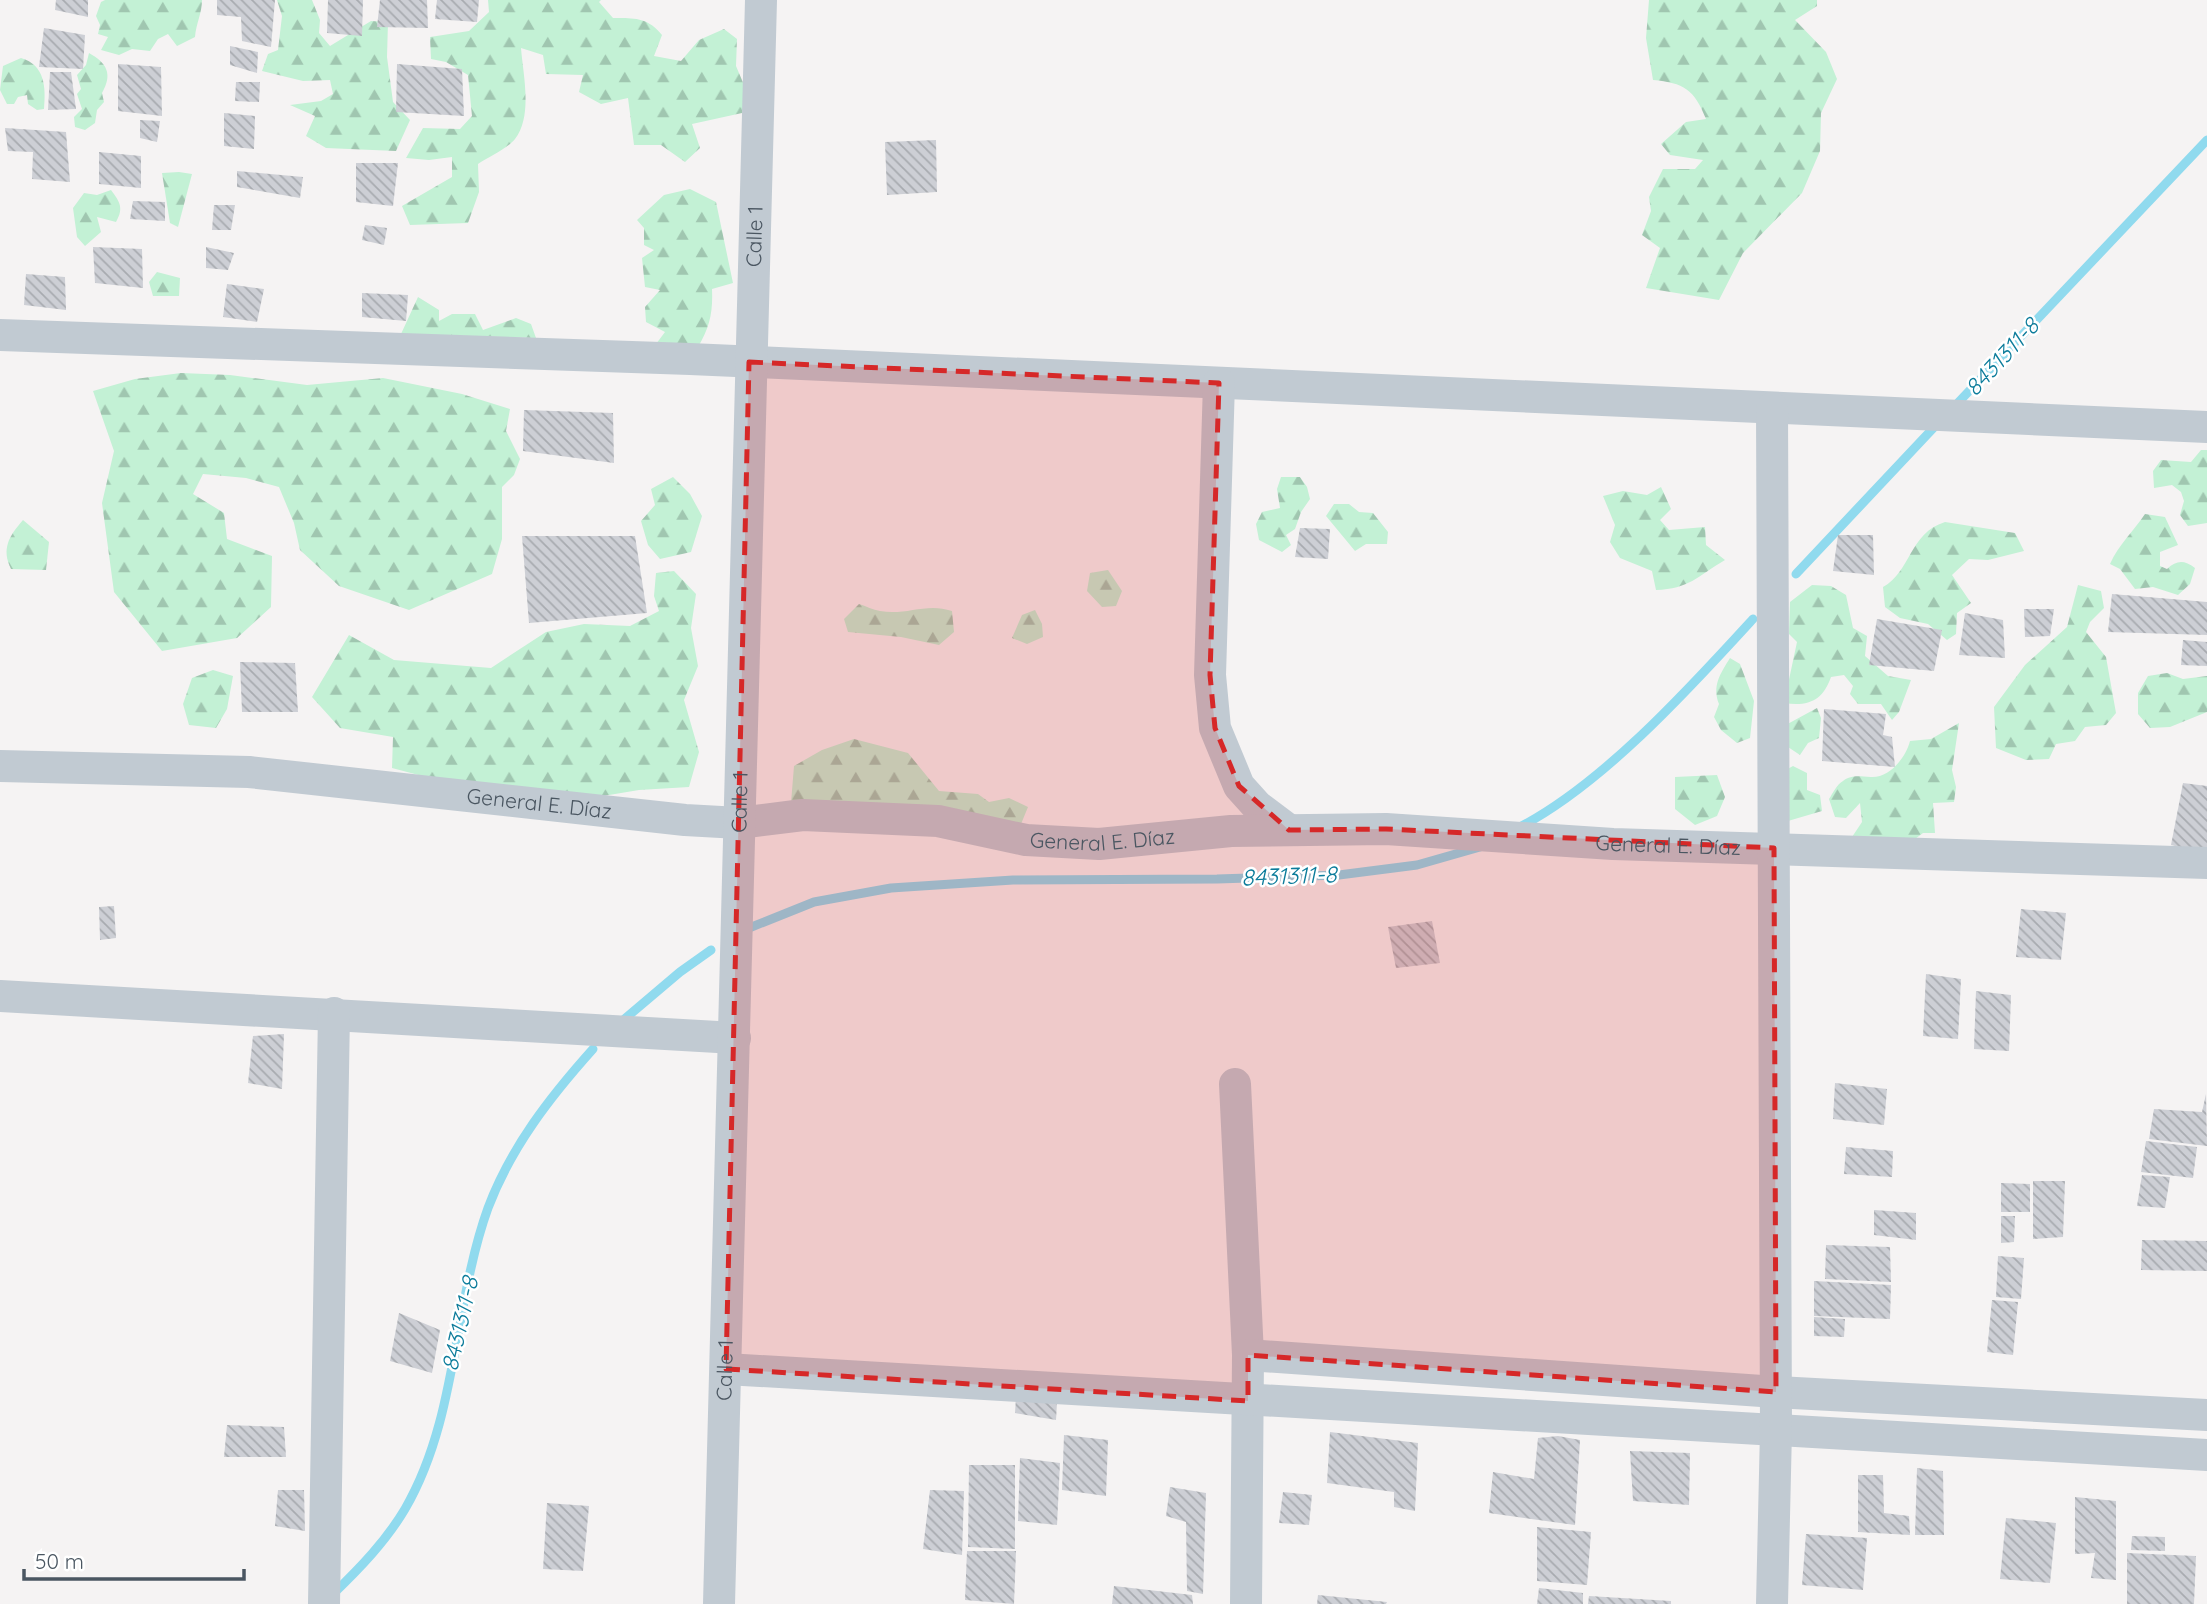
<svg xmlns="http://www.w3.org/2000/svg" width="2207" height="1604" font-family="Quicksand,sans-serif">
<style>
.forest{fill:url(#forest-firs)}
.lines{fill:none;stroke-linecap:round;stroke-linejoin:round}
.stream{stroke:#90daee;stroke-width:9}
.building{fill:url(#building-back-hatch)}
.minor{stroke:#c1cad2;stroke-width:32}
.marked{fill:#d62828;fill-opacity:0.2;stroke:#d62828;stroke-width:5;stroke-dasharray:14 9;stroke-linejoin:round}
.labels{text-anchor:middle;stroke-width:5;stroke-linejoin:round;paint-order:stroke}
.street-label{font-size:21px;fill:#4a5661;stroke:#fff}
.water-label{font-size:23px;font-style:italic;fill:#0c7c9b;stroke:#fff}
</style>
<defs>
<pattern id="forest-firs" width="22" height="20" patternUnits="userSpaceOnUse" patternTransform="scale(1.75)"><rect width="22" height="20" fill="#c3f1d5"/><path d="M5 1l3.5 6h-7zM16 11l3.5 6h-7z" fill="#a0c6b0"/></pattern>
<pattern id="building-back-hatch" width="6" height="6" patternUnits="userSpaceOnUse" patternTransform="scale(1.75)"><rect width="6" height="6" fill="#cdcfd5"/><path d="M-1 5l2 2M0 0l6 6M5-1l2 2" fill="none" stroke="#a8abb0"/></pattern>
</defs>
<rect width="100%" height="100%" fill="#f5f3f3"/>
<g class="forest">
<path d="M105,0H202C202,13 196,24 195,37L177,46L168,34L158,39L150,51L132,49L119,55L101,50L108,37L98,34L100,25L96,16L101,2Z"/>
<polygon points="277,0 312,0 320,20 319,33 330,46 371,21 388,22 387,57 393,102 410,120 396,151 326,148 306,136 315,116 290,105 321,101 333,94 330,80 303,81 262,71 268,54 278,50 282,16"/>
<path d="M488,0H601L599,2L613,18C633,18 648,17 662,35L654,56L681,61L699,40L724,29L737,39L736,66L747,92L742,113L692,124L700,148L685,162L661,145H634L628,98L601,104L579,92L583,75L546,74L543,55L521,48C523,74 533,116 515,139C507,149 488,157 478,164L479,192L468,223L410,225L402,206L452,177V157L429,160L406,158L423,128L460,129L472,116L468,75L446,62L431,59L430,37L469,31L489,12Z"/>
<path d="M1649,0H1817V6L1795,20L1826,52L1837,79L1821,113L1820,151L1802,193L1743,253L1719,300L1646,288L1660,248L1642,235L1651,211L1649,197L1663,169H1695L1703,160L1670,155L1661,144L1686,122L1706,119C1694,89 1684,83 1653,80L1646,38Z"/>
<path d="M89,53C107,63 113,74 102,93L104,102L97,110L95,123L85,130L75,127L74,117L82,109L77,94L81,89L77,75L86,65Z"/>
<path d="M21,58C45,65 46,87 44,109L37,110L28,104L27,95L18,97L14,104H7L0,90L3,66Z"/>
<polygon points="179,172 192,174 178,227 170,223 162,173"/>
<path d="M690,189L716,202L733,283L712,289C713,312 710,327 698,347L650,352L665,332L646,322L645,307L660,290L645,287L642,258L654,250L644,245V228L637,220L664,195Z"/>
<path d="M111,190C120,202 124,208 116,222L97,217L101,232L85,246L77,237L73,208L84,193L97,195Z"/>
<polygon points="157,272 180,278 179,296 153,296 149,282"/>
<polygon points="418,297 439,310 439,321 452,314 475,314 483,330 516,318 531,324 536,338 401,334"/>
<polygon points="181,373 230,375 307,385 383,378 462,394 510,409 506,431 520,459 514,475 502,487 502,539 492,574 409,610 339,586 300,550 294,523 279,487 246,478 203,474 193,494 224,513 227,539 272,556 271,607 237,638 162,651 114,592 102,503 114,451 93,391 135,379"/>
<polygon points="2201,450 2207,450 2207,523 2188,526 2180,515 2184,501 2181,492 2172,485 2154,488 2153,471 2161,460 2191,462"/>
<polygon points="673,477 690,494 702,516 691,552 660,559 648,545 641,521 655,505 651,489"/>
<polygon points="1281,477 1300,477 1307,487 1310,499 1301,512 1295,529 1286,535 1291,545 1282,552 1259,540 1256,524 1262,512 1280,508 1277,489"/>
<path d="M1661,487L1671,509L1660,520L1669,530L1705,527L1706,545L1725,560C1698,576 1689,589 1656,590L1652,571L1620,558L1610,542L1615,525L1603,496L1623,491L1647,495Z"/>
<polygon points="1334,504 1349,504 1359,512 1373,513 1388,532 1387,544 1366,544 1355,551 1326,516"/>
<path d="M2145,514L2165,517L2178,545L2160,552V566L2167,569C2177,560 2184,560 2195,568L2190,584L2178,595L2153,587L2135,589L2120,569L2110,564C2119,544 2133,532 2145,514Z"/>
<path d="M23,520L49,542L46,570L11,569C1,549 9,536 23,520Z"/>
<path d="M1945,522L2015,533L2024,551L1988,560L1969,559L1952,575L1971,603L1957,613L1956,634L1947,640L1928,624L1900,618L1885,607L1883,587C1911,572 1909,533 1945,522Z"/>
<polygon points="1108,570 1122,591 1116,606 1102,607 1087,591 1090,573"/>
<polygon points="674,571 696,594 691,628 698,666 684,700 699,752 689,787 639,790 597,797 426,777 392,768 393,737 340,728 312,697 349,635 394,660 491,668 546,632 584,624 630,626 659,611 654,596 656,573"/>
<path d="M1812,585L1831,586L1846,595L1853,628L1867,636L1865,656L1888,676L1911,680L1899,712L1892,720L1881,704H1858L1850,694L1853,686L1844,675L1831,677C1823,700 1809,707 1784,703L1797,642L1789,634L1790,602Z"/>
<polygon points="2078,585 2101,591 2104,608 2090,622 2086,632 2106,657 2116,713 2106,725 2085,727 2075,741 2056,744 2049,759 2026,760 1996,748 1994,707 2025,665 2067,627"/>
<path d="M859,604C866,606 873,610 880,611C906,616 926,602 952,611L954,632L939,645L901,637L848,632L844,619Z"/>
<polygon points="1035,610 1042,624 1043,637 1027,644 1012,638 1022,615"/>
<path d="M1730,658L1740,664L1754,701L1750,738L1737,743L1721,730L1714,717L1719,704C1712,686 1720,674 1730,658Z"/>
<polygon points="213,670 233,676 227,709 216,728 189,725 183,704 192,678"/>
<polygon points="2167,673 2183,679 2207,676 2207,712 2170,727 2150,728 2138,714 2138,693 2148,676"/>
<polygon points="1817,708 1821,718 1819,738 1808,743 1800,755 1782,743 1782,727"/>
<path d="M1959,723L1952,770L1956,787L1954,802L1933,803L1935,833H1923L1911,842L1852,837L1862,822L1860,803L1846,818L1835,817L1829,799C1833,793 1837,784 1843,781C1853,774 1860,777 1871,777C1890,778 1906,757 1910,741L1931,739Z"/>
<polygon points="854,739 908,753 939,791 978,794 989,802 1009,798 1028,807 1021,824 791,803 794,766 822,750"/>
<polygon points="1793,766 1807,773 1807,790 1820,795 1822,811 1788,821 1782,772"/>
<polygon points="1717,775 1725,797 1717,816 1695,825 1675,809 1675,777"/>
</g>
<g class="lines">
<g class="stream">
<polyline points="1954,407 2207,140"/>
<polyline points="1796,574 1939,422"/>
<path d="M1518,828C1602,785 1689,689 1753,619"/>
<polyline points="744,930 814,902 891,888 1013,880 1217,879 1339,875 1417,865 1480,847"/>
<polyline points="621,1022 680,972 711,950"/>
<path d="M333,1594C360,1568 386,1541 405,1509C458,1418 453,1305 488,1208C511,1147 550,1097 593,1049"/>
</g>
</g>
<g class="building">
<polygon points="56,0 88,0 88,17 55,10"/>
<polygon points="217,0 275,0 271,47 242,41 241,17 217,15"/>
<polygon points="328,0 363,0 362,36 327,33"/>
<polygon points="380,0 427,0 428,28 377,27"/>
<polygon points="437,0 479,0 477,22 435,19"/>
<polygon points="44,28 85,35 83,69 39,67"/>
<polygon points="230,46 258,52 257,73 230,65"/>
<polygon points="118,64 161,67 162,116 118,111"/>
<polygon points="397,64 462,69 464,116 396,112"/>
<polygon points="50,72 71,72 76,109 48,110"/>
<polygon points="236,82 260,82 259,102 235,101"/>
<polygon points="224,113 255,116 254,149 224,146"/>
<polygon points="140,120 160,121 157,142 140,138"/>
<polygon points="5,128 66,132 70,182 32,179 33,152 8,151"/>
<polygon points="936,140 937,192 887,195 885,142"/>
<polygon points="99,152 141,156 141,188 99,184"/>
<polygon points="356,163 398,163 393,206 356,202"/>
<polygon points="237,171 303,177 300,198 237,187"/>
<polygon points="133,201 165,202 165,221 130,219"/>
<polygon points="214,205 235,205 231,230 212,230"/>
<polygon points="365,225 387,228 384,245 362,240"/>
<polygon points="93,247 142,249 143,288 95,283"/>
<polygon points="206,247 234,253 228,270 206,268"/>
<polygon points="26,274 65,277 66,310 24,305"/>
<polygon points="227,284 264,289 257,322 223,317"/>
<polygon points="362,293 408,295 406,321 362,317"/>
<polygon points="524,410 613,413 614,463 523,451"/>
<polygon points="1300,528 1330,529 1328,559 1295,557"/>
<polygon points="1838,535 1873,535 1874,575 1833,571"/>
<polygon points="522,536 635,536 647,613 529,623"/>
<polygon points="2112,594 2207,602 2207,635 2108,632"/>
<polygon points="2024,609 2054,609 2050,636 2025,637"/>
<polygon points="1965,613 2003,620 2005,658 1959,655"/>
<polygon points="1877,619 1942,630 1934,671 1869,665"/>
<polygon points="2183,640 2207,642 2207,666 2181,665"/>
<polygon points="240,662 295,663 298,712 242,712"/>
<polygon points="1824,709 1886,714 1883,735 1892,737 1895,767 1822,761"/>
<polygon points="2183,783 2207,786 2207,854 2171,845"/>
<polygon points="114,906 116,938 100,940 99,907"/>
<polygon points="2021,909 2066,913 2061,960 2016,957"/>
<polygon points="1432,921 1440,963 1396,968 1388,927"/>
<polygon points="1926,974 1961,979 1958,1039 1923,1036"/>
<polygon points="1976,991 2011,995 2009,1051 1974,1049"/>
<polygon points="284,1034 282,1089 248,1083 253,1036"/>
<polygon points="1835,1083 1887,1089 1884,1125 1833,1119"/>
<polygon points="2206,1094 2207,1146 2149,1139 2154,1109 2202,1112"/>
<polygon points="2146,1141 2197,1147 2193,1178 2141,1172"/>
<polygon points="1846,1147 1893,1151 1892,1177 1844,1174"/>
<polygon points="2142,1175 2170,1177 2165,1208 2137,1206"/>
<polygon points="2033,1181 2065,1181 2063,1237 2033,1239"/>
<polygon points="2001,1183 2030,1184 2030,1212 2001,1212"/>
<polygon points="1874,1210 1916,1213 1916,1240 1874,1235"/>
<polygon points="2001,1216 2015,1216 2014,1242 2001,1243"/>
<polygon points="2142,1240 2207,1241 2207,1271 2141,1270"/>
<polygon points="1826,1245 1890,1247 1891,1282 1825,1279"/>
<polygon points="1998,1256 2024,1258 2021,1299 1996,1297"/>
<polygon points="1814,1281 1891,1285 1890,1319 1814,1316"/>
<polygon points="1992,1300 2018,1302 2013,1355 1987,1352"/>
<polygon points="399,1313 440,1330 432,1373 390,1361"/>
<polygon points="1814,1317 1845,1319 1844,1337 1814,1336"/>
<polygon points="1016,1397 1057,1403 1056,1420 1015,1413"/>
<polygon points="227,1425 284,1427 286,1457 224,1457"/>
<polygon points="1330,1432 1418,1443 1415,1511 1394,1507 1394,1492 1327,1483"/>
<polygon points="1064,1435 1108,1440 1106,1496 1062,1490"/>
<polygon points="1558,1436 1580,1440 1575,1525 1489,1513 1493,1472 1534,1479 1538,1438"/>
<polygon points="1630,1451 1690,1453 1689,1505 1633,1501"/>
<polygon points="1020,1458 1060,1463 1057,1525 1018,1521"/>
<polygon points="969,1465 1015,1465 1015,1549 968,1547"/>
<polygon points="1917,1468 1943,1471 1944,1535 1915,1535"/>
<polygon points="1858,1475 1883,1475 1884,1513 1909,1516 1910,1535 1858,1532"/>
<polygon points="1170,1487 1206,1493 1203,1594 1187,1591 1186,1522 1166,1516"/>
<polygon points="278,1490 304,1490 305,1531 275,1526"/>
<polygon points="930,1490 964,1491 962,1555 923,1549"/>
<polygon points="1283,1492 1312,1495 1309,1525 1279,1523"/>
<polygon points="2075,1497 2116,1501 2116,1580 2091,1578 2095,1553 2075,1554"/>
<polygon points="547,1503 589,1506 583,1571 543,1569"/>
<polygon points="2006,1518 2056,1523 2050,1583 2000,1579"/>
<polygon points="1537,1527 1591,1532 1587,1585 1537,1581"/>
<polygon points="1806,1534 1867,1538 1863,1590 1802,1585"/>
<polygon points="2132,1536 2165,1537 2165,1551 2131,1550"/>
<polygon points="967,1551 1016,1551 1014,1604 965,1600"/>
<polygon points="2127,1553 2196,1556 2194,1604 2127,1604"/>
<polygon points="1114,1586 1192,1595 1193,1604 1112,1604"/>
<polygon points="1539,1588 1583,1593 1583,1604 1537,1604"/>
<polygon points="1318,1595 1387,1602 1386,1604 1317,1604"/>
<polygon points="1589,1596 1671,1601 1671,1604 1588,1604"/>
</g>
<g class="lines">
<g class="minor">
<polyline points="0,335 690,359 2207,427"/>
<polyline points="1219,383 1210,675 1215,728 1239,786 1257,806 1289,830"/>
<path id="s1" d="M0,766L249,772L685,820L739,823L803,815L938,821L1026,840L1099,844L1231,831L1386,829L1613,844L2207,863"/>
<polyline points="0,996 735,1038"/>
<polyline points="1235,1084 1248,1355 1246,1604"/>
<polyline points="1248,1355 1776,1392 2207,1415"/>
<polyline points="726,1369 2207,1455"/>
<polyline points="324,1604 334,1013"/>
<path id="s2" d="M719,1604L761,0"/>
<polyline points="1772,1604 1776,1430 1772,408"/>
</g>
</g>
<path class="marked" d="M749,362L1219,383L1210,675L1215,728L1239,786L1289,830L1386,829L1774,848L1776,1392L1248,1355V1401L726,1369Z"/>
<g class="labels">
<g class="street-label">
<text dy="7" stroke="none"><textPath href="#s2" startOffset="1368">Calle 1</textPath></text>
<text dy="7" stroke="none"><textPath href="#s2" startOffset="802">Calle 1</textPath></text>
<text dy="7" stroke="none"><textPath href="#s1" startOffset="541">General E. Díaz</textPath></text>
<text dy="7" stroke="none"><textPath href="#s1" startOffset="1108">General E. Díaz</textPath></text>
<text dy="7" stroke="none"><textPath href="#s1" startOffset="1675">General E. Díaz</textPath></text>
<text dy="7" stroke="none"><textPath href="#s2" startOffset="234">Calle 1</textPath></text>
</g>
<g class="water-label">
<text transform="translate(2002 357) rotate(-47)" y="8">8431311-8</text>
<text transform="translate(1289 876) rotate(-2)" y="8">8431311-8</text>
<text transform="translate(460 1324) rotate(-77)" y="8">8431311-8</text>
</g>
</g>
<path d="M24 1569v10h220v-10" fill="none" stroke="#4a5661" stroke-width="3.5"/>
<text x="35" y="1569" font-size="21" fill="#4a5661" stroke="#ffffff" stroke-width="5" paint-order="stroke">50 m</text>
</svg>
